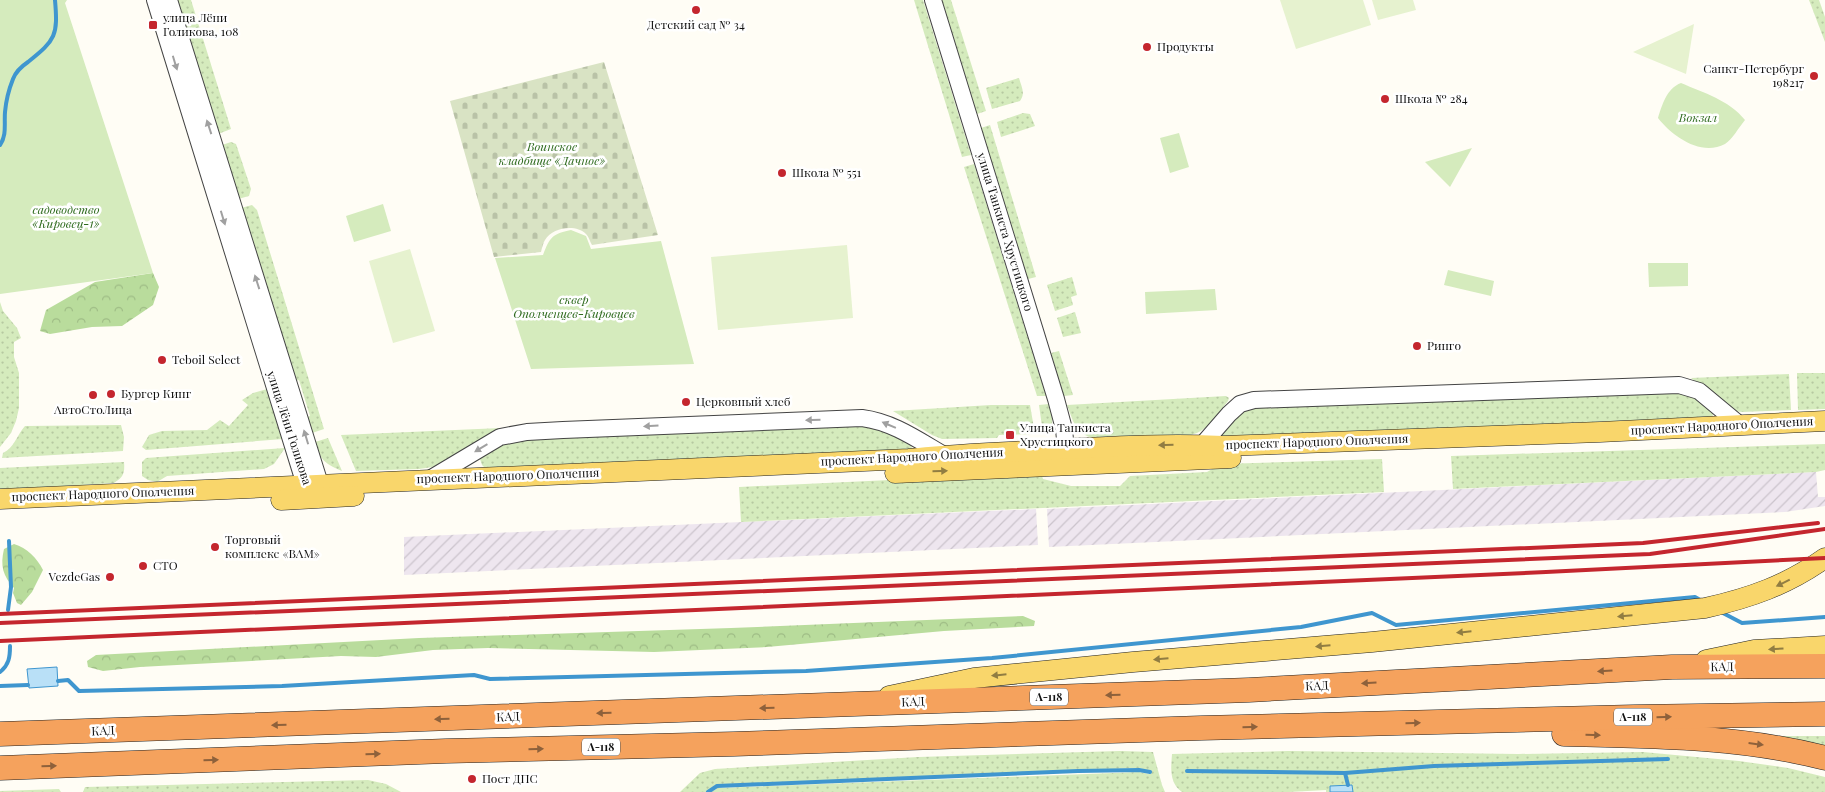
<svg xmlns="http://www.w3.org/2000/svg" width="1825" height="792" font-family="'Playfair Display',serif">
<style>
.industrial{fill:url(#industrial-furrows)}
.grass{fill:url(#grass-dots)}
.forest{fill:url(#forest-crowns)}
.cemetery{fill:url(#cemetery-stones)}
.park{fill:#d5ebbd}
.pitch{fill:#e6f2cf}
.water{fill:#b9e0f7;stroke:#3f96cf}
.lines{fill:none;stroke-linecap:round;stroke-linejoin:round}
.stream{stroke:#3f96cf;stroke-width:4}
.minor-casing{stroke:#444;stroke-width:18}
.major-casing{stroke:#222;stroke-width:21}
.highway-casing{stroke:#222;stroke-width:25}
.minor{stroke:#fff;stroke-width:16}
.major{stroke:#f9d66b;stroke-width:20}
.highway{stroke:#f5a25d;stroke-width:24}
.rail{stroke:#c4262e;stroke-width:4}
.oneway{fill:#a0a0a0}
.oneway2{fill:#917d42}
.oneway3{fill:#8e613b}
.poi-dot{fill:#c4262e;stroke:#fff;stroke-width:2}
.labels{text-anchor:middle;stroke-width:5;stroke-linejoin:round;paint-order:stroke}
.shield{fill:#fff;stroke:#585858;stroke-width:1}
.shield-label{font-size:11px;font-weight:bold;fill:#111}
.poi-label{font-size:12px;fill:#111;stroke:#fff;text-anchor:start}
.park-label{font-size:12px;font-style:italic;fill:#2f6b1f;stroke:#fff}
.street-label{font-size:12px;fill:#111;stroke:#fff}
</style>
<defs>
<pattern id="industrial-furrows" width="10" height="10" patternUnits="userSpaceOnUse" patternTransform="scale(1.25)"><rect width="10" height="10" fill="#eee6ef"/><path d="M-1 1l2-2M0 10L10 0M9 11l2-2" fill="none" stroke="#cbc4cc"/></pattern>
<pattern id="grass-dots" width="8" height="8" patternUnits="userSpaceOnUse" patternTransform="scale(1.25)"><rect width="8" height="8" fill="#d5ebbd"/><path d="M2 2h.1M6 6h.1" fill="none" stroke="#b6c8a1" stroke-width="1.8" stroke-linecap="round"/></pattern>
<pattern id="forest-crowns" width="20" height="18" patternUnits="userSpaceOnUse" patternTransform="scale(1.25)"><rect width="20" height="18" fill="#b9dc9c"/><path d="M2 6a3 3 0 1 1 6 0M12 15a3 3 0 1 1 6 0" fill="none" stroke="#9ebc85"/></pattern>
<pattern id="cemetery-stones" width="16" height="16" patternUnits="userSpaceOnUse" patternTransform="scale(1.25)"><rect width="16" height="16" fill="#d9e3c4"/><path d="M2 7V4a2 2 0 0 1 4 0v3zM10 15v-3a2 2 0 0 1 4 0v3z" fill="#b9c2a7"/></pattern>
</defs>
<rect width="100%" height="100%" fill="#fffdf5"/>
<g class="industrial">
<polygon points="1816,472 1818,497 1825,497 1825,506 1785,512 1049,547 1047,509"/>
<polygon points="1036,509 1038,545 404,575 404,537"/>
</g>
<g class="grass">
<polygon points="176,0 191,0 231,129 218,134"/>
<polygon points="914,0 923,0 971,155 962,157"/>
<polygon points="942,0 951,0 986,111 977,114"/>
<polygon points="1809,0 1819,0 1825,17 1825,42"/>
<path d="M1019,78C1021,86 1026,93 1020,101L992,109L986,88Z"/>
<polygon points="1023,113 1030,114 1035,126 1001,137 997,122"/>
<polygon points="990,125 1036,277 1028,279 981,128"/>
<polygon points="231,142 236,144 251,189 249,196 238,199 222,145"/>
<polygon points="974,164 1046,396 1037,396 964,167"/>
<polygon points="252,205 257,210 324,429 312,433 307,417 310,416 299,380 296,381 241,208"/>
<polygon points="1072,277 1077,295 1071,297 1073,305 1055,311 1047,285"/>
<polygon points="0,302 3,311 17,328 21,338 14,342 14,357 19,373 19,408 16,421 11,433 0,447"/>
<polygon points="1075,312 1081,333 1063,337 1057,318"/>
<polygon points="1059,351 1073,395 1064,396 1051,353"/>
<polygon points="1797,373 1825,373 1825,409 1798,410"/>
<polygon points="1789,374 1791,410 1742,412 1735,411 1691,378"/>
<polygon points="267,389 283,439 146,450 142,447 149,435 162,431 207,430 220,420 229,426 248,405 242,400 253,393"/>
<polygon points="1679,390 1688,393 1712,411 1713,415 1712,417 1221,438 1221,434 1242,410 1255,407"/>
<path d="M1226,396L1229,398L1228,401C1218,413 1208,431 1191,435L1095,439C1075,433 1074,423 1067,405Z"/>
<path d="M1049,404C1052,415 1054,422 1050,433L1043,434L1039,405Z"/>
<polygon points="991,405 1030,405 1035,434 999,435 997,438 942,439 932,435 893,411"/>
<path d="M121,425L124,437L123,451L2,458L3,453C14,448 17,435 25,426Z"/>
<path d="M862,426C881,428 895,436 911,446L913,450L486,469L482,465L480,459C489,445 510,442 525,440Z"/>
<polygon points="501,428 446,461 432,467 419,469 356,471 341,435"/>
<path d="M328,438L342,471C325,464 320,460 315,442Z"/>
<polygon points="1825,444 1825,470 1816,472 1453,489 1451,456"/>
<polygon points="285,448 274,464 264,469 167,476 157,482 148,480 142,476 142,462 146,458"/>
<polygon points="1382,459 1384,492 741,522 739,487 1041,473 1043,479 1071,486 1120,486 1130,476 1207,472 1221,464"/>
<path d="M124,462C125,474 123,477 114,483L0,490V468Z"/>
<polygon points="1776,736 1825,736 1825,748"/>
<polygon points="1120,751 1153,752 1162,785 1165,792 711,792 718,788 1139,772 1149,774 1150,771 1139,768 715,785 706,792 680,792 700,773 715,769 918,757"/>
<path d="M1288,751L1518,754L1643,752L1739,761L1788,768L1825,777V792H1326V790L1289,792H1182C1169,783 1171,768 1172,754Z"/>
<polygon points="368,780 386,784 401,792 83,792 85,787"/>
<polygon points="59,789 61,792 0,792 0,791"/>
</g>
<g class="forest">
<polygon points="153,273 159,287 153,305 122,326 92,327 50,334 40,331 46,310 95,282"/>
<path d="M14,544C27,548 37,558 43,570L32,592L21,605L17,603L13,593L14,588C3,576 0,566 4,549Z"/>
<polygon points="1023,616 1035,621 1034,626 944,631 767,647 654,652 488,648 433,650 376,657 341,656 140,667 103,671 88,667 87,661 96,655 419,638 731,628"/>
</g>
<path class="cemetery" d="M604,62L658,235L592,245C590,242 589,237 586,234C576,224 553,227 545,240C543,243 542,248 541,252L494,257L450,101Z"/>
<g class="park">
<polygon points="0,0 67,0 65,3 153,273 0,294"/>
<path d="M1681,83C1704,93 1729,100 1745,120C1739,127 1732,140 1725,144C1701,157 1672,136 1658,118C1662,105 1667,88 1681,83Z"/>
<polygon points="1179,133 1189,167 1170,173 1160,138"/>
<polygon points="1472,148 1450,187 1425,162"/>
<polygon points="383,204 391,231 354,242 346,216"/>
<path d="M571,230L586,236L591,249L661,241L694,364L531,369L495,258L543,255C550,237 552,234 571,230Z"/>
<polygon points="1648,263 1688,263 1688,286 1649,287"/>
<polygon points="1448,270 1494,281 1491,296 1444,285"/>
<polygon points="1215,289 1217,310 1146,314 1145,292"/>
</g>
<g class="pitch">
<polygon points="1280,0 1363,0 1371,25 1296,49"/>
<polygon points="1372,0 1413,0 1416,10 1378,20"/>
<polygon points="1694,24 1686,74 1633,52"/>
<polygon points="847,245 853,318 718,330 711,257"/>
<polygon points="410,249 435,331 393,343 369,261"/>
</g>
<g class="water">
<polygon points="57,667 58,686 29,688 27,669"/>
<polygon points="1352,785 1353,792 1330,792 1330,786"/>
</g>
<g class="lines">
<g class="stream">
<path d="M0,145C7,135 4,124 5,112C6,101 9,89 13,79C16,71 22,66 28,62C56,40 58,35 55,0"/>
<polyline points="8,610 11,587 9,541"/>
<polyline points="1721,612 1742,623 1825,617"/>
<path d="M0,672C9,665 10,657 10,646"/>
<polyline points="58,681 68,680 79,691 282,686 474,675 490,679 806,671 992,658 1301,627 1372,613 1396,625 1695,597 1702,601"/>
<polyline points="0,686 28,685"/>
<polyline points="1187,771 1345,773 1434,766 1668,759"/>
<polyline points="1345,773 1348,785"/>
<polyline points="708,792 717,786 1078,771 1139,770 1150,772"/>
</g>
<defs>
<g id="minor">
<polyline points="155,0 305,485 312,494"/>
<polyline points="169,0 320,484 316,496"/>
<polyline points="933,0 1056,399 1064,429 1067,461"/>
<polyline points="1202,445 1229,414 1240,404 1254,400 1679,385 1699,391 1740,425"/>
<path d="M428,480L500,437L527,432L563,430L862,418C893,422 918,440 944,455"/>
</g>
<g id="major">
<polyline points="895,473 1231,458"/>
<path d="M0,499L909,459C954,454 998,453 1043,450C1103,447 1163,443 1223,446L1600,432L1825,421"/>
<polyline points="281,500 354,496"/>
<polyline points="1706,660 1754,650 1825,646"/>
<path d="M889,696L974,678L1133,662L1372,642L1705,608C1750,598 1787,585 1825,558"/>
</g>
<g id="highway">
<polyline points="0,734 1249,690 1672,667 1825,666"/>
<path d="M1564,734C1651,736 1740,736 1825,758"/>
<polyline points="0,768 446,751 734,744 1201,728 1634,717 1825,714"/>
</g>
</defs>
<use href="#minor" class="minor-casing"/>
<use href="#major" class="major-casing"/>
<use href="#highway" class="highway-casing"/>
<use href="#minor" class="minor"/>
<use href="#major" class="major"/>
<use href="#highway" class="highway"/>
<g class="rail">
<polyline points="0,614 1643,543 1818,523"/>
<polyline points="0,623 1650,554 1825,529"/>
<polyline points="0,641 1546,572 1825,558"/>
</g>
</g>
<defs><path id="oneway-solid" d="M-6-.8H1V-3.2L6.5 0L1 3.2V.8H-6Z" transform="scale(1.25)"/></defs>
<g class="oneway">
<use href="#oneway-solid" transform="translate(175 63) rotate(73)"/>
<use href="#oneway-solid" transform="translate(209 127) rotate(-108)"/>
<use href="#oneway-solid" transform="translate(223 218) rotate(73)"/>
<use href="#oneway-solid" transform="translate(257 282) rotate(-108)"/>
<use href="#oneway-solid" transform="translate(813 420) rotate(178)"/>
<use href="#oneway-solid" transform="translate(889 425) rotate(-157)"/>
<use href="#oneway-solid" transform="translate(651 426) rotate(177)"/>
<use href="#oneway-solid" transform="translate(306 437) rotate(-107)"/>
<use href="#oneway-solid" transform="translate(481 448) rotate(149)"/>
</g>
<g class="oneway2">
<use href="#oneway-solid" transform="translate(1166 445) rotate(178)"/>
<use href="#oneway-solid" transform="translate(940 471) rotate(-2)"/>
<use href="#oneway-solid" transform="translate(1783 583) rotate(154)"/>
<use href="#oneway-solid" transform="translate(1625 616) rotate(175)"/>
<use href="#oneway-solid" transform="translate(1464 632) rotate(174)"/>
<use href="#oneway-solid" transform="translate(1323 646) rotate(175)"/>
<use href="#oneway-solid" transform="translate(1776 649) rotate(176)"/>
<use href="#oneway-solid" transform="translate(1161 659) rotate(175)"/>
<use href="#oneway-solid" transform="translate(999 675) rotate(174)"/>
</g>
<g class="oneway3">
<use href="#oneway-solid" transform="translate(1605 671) rotate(177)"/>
<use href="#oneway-solid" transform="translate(1369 683) rotate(177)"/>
<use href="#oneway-solid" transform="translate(1113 695) rotate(178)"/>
<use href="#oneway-solid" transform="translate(767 708) rotate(178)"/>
<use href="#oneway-solid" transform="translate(604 713) rotate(178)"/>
<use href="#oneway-solid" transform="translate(1664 717) rotate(-1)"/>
<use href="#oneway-solid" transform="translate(442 719) rotate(178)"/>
<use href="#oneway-solid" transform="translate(1413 723) rotate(-1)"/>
<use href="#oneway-solid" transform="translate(279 725) rotate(178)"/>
<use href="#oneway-solid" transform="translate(1250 727) rotate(-1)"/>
<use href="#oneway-solid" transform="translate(1593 735) rotate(2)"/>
<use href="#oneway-solid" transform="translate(1756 744) rotate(7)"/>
<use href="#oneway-solid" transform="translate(536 749) rotate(-1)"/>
<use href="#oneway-solid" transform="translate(373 754) rotate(-2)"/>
<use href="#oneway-solid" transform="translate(211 760) rotate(-2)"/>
<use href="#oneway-solid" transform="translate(49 766) rotate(-2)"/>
</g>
<g class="poi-dot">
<circle cx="696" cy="10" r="5"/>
<rect x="148" y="20" width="10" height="10" rx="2.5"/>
<circle cx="1147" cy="47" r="5"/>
<circle cx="1814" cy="76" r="5"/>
<circle cx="1385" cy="99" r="5"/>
<circle cx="782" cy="173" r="5"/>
<circle cx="1417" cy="346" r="5"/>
<circle cx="162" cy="360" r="5"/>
<circle cx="111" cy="394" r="5"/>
<circle cx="93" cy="395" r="5"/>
<circle cx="686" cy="402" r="5"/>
<rect x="1005" y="430" width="10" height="10" rx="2.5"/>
<circle cx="215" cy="547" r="5"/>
<circle cx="143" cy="566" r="5"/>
<circle cx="110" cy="577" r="5"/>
<circle cx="472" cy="779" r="5"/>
</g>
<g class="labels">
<g class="shield">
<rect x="1030" y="688.5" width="38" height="17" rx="4"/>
<rect x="1614" y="708.5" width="38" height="17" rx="4"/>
<rect x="582" y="738.5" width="38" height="17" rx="4"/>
</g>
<g class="shield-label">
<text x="1049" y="701">А-118</text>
<text x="1633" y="721">А-118</text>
<text x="601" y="751">А-118</text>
</g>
<g class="poi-label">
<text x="163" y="22">улица Лёни<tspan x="163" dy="14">Голикова, 108</tspan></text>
<text x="696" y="29" text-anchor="middle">Детский сад № 34</text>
<text x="1157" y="51">Продукты</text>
<text x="1804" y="73" text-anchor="end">Санкт-Петербург<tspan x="1804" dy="14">198217</tspan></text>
<text x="1395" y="103">Школа № 284</text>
<text x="792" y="177">Школа № 551</text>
<text x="1427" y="350">Ринго</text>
<text x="172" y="364">Teboil Select</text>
<text x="121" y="398">Бургер Кинг</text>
<text x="696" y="406">Церковный хлеб</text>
<text x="93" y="414" text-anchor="middle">АвтоСтоЛица</text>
<text x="1020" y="432">Улица Танкиста<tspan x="1020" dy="14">Хрустицкого</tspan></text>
<text x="225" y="544">Торговый<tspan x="225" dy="14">комплекс «ВАМ»</tspan></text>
<text x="153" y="570">СТО</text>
<text x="100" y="581" text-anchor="end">VezdeGas</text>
<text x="482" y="783">Пост ДПС</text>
</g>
<g class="park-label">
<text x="1698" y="122">Вокзал</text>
<text x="552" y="151">Воинское<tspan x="552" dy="14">кладбище «Дачное»</tspan></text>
<text x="66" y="214">садоводство<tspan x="66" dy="14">«Кировец-1»</tspan></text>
<text x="574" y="304">сквер<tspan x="574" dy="14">Ополченцев-Кировцев</tspan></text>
</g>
<g class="street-label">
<text transform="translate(1005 232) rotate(73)" y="4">улица Танкиста Хрустицкого</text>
<text transform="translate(1722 426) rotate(-3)" y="4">проспект Народного Ополчения</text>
<text transform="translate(289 428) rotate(72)" y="4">улица Лёни Голикова</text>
<text transform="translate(1317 442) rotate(-2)" y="4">проспект Народного Ополчения</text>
<text transform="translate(912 457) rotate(-3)" y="4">проспект Народного Ополчения</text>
<text transform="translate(508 476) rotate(-2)" y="4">проспект Народного Ополчения</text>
<text transform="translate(103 494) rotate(-2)" y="4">проспект Народного Ополчения</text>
<text transform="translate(1722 667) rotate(-1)" y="4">КАД</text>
<text transform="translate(1317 686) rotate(-3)" y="4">КАД</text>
<text transform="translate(913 702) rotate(-2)" y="4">КАД</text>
<text transform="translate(508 717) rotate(-2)" y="4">КАД</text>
<text transform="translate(103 731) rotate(-2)" y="4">КАД</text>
</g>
</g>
</svg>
